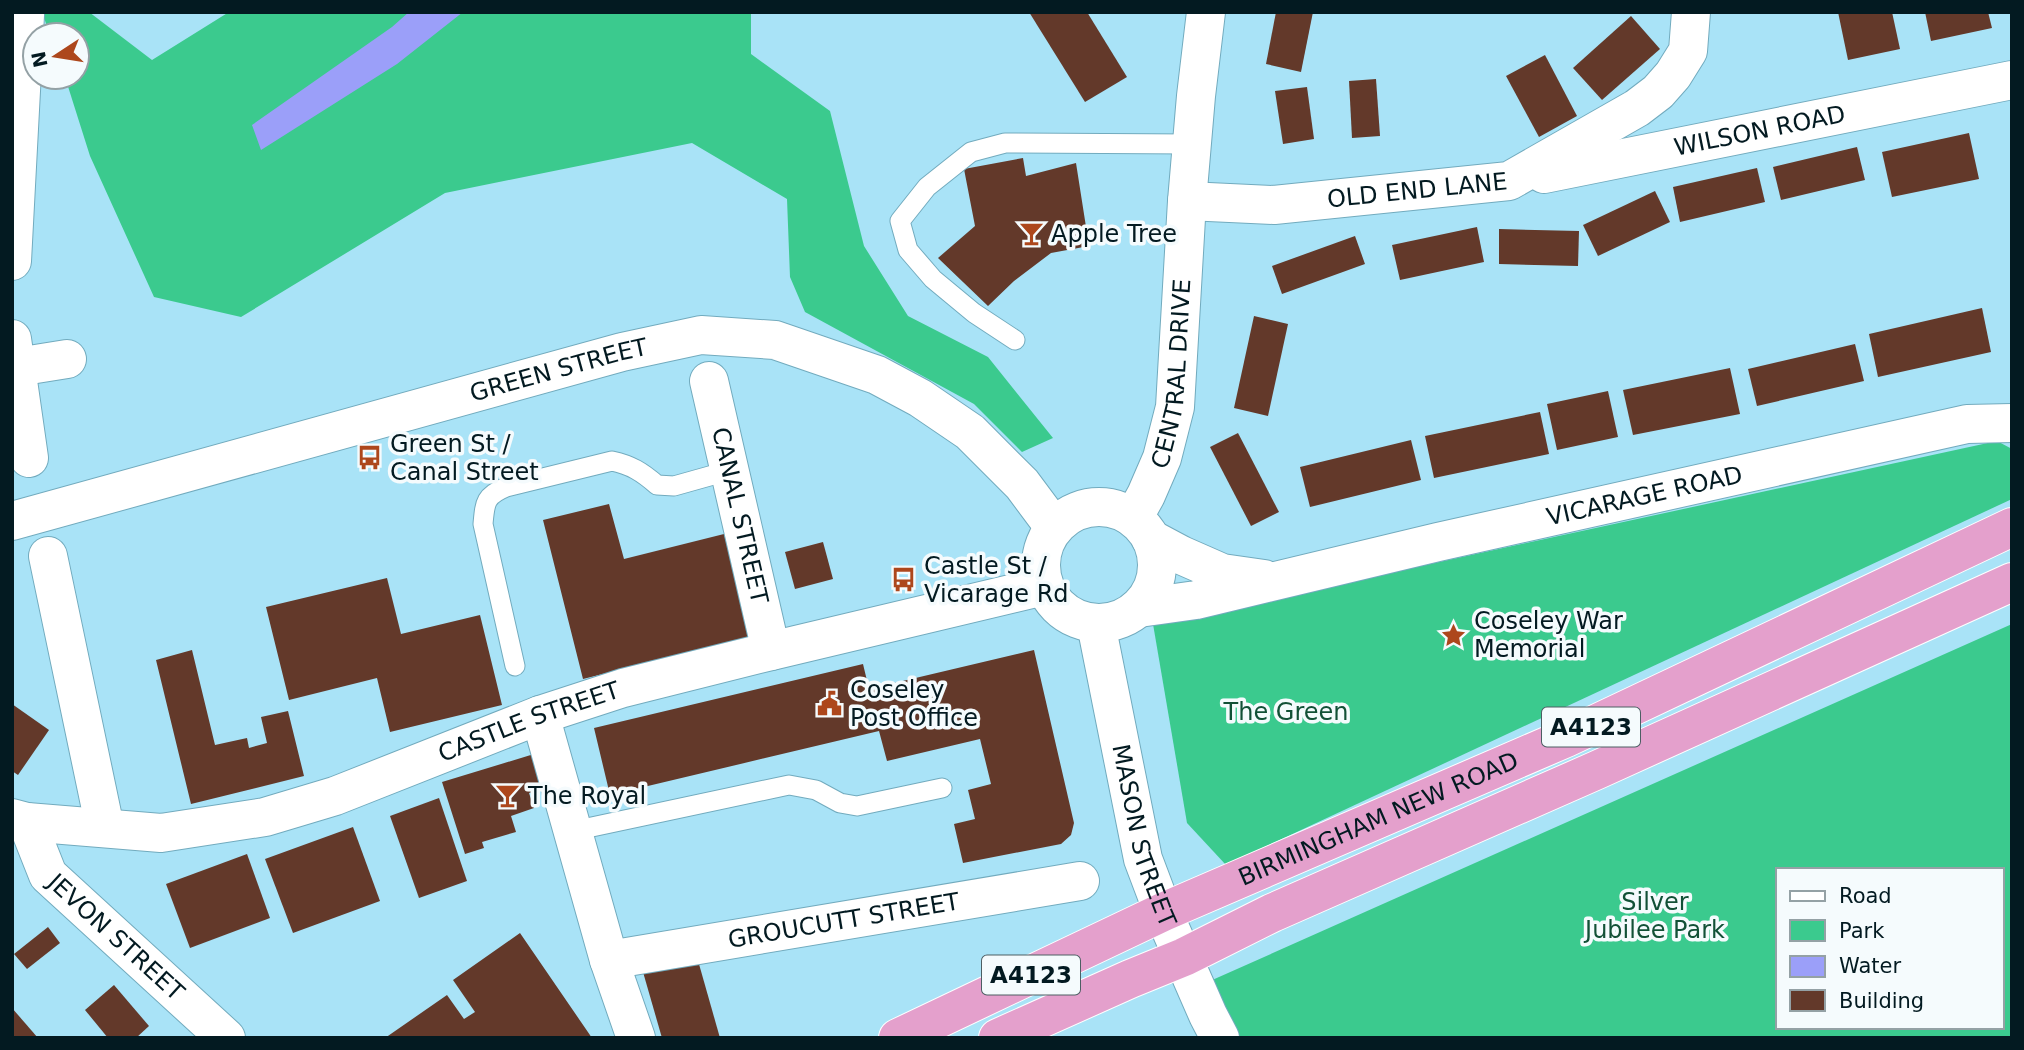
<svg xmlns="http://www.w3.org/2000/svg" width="2024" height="1050" font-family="'DejaVu Sans',sans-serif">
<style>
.green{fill:#3bca8e;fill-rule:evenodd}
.water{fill:#9b9ff9}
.building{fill:#63392a}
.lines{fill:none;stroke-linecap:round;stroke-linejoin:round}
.lane-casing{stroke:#72abbe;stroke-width:21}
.street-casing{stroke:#72abbe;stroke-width:40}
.secondary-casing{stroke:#72abbe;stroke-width:40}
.highway-casing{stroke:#fff;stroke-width:40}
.lane{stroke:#fff;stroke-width:19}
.street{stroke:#fff;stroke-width:38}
.secondary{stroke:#fff;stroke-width:38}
.highway{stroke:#e4a0cc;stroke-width:38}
.labels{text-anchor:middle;stroke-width:7;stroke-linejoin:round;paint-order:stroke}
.shield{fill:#f5fbfd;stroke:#4c5e63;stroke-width:2}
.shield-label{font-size:23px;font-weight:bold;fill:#031a21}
.street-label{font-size:24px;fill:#031a21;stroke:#f5fbfd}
.poi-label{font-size:24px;fill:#031a21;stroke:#f5fbfd;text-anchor:start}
.park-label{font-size:24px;fill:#125137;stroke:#f5fbfd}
</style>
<rect width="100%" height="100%" fill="#a9e3f7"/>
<g class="green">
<polygon points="42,12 89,12 152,60 229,12 751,12 751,54 830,111 864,246 908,316 988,357 1053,438 1022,452 974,404 805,312 790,277 787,199 692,143 445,193 241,317 154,297 90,156 65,77 77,77 77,35 50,35"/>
<polygon points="1997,441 2012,449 2012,499 1226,865 1187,823 1153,624"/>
<path d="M2012,624V1038H1232L1210,981ZM1777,870H2001V1027H1777Z"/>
</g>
<polygon class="water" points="409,12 463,12 397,64 261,150 252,125 392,27"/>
<g class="building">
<polygon points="1029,12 1087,12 1127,77 1085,102"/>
<polygon points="1276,12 1313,12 1301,72 1266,64"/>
<polygon points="1838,12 1892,12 1900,49 1848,60"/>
<polygon points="1925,12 1988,12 1992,28 1931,41"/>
<polygon points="1631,16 1660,49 1602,100 1573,68"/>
<polygon points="1545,55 1577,116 1539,137 1506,76"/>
<polygon points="1376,79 1380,136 1352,138 1349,81"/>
<polygon points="1307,87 1314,139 1283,144 1275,91"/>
<polygon points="1969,133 1979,179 1892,197 1882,152"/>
<polygon points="1857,147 1865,180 1781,200 1773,167"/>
<polygon points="1023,158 1026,176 1076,163 1089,246 1051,253 1014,281 988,306 938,258 975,226 964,169"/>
<polygon points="1757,168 1765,202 1680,222 1673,187"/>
<polygon points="1655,191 1670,222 1598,256 1583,225"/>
<polygon points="1477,227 1484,262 1400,280 1392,245"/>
<polygon points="1499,229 1579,231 1578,266 1499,264"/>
<polygon points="1355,236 1365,264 1282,294 1272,266"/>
<polygon points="1982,308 1991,352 1878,377 1869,334"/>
<polygon points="1254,316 1288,324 1268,416 1234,408"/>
<polygon points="1855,344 1864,381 1757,406 1748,369"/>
<polygon points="1730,368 1740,414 1633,435 1623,390"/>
<polygon points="1608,391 1618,437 1557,450 1547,404"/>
<polygon points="1540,412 1549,454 1434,478 1425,436"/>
<polygon points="1238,433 1279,512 1251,526 1210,447"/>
<polygon points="1411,440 1421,480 1310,507 1300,467"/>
<polygon points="609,504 624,559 724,534 750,637 583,679 543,520"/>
<polygon points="823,542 833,579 795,589 785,552"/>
<polygon points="387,578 401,634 480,615 502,705 390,732 377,678 289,700 266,607"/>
<polygon points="192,650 215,745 247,738 249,748 267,743 261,717 288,711 304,776 191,804 156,660"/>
<polygon points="1034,650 1074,823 1071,835 1061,844 963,863 954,824 975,819 968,790 991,784 980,739 887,761 879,731 610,795 594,728 863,664 869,689"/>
<polygon points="12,704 49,730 18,775 12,771"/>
<polygon points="534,754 545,788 529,793 534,808 511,816 516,832 482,842 484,848 465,854 442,782"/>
<polygon points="439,798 467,881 419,898 390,816"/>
<polygon points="353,827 380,901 293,933 265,859"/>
<polygon points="247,854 270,918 190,948 166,884"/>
<polygon points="48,927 60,943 27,969 14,954"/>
<polygon points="520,933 592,1038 385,1038 447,995 464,1019 475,1012 453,980"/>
<polygon points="697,957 720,1038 662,1038 643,972"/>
<polygon points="114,985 149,1026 136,1038 108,1038 85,1010"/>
<polygon points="12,1008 38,1038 12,1038"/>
</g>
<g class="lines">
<defs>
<g id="lane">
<polyline points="1015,340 974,313 933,279 908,250 900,221 927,187 971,152 1005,143 1192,144"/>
<path d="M515,666L483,524C485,502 485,496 506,487L612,461C631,465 642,472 657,485L674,486L731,470"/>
<polyline points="573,831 789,785 816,790 840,803 857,806 942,788"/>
</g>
<g id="street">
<path id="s1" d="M1544,174L2012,80"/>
<path id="s2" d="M1187,201L1274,205L1509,181L1637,108L1658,92L1673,75L1688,51L1691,12"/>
<polyline points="12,261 25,15 22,12"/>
<polyline points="12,339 29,458"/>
<polyline points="17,367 67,359"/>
<path id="s3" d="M709,381L771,651"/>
<polyline points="48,556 105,828"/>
<polyline points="540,715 609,960 636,1038"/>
<path id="s4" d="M27,822L48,875L226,1038"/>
<path id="s5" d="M609,960L1080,881"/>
</g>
<g id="secondary">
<circle cx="1099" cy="565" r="58"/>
<path id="s6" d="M1131,516L1136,513L1146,495L1162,458L1175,407L1187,201L1196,96L1206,12"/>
<path id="s7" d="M12,521L622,352L701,335L775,340L877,375L920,398L970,432L1022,484L1054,527"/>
<polyline points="1151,539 1181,555 1222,573 1264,579"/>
<path id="s8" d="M1139,608L1196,600L1438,542L1967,424L2012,423"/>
<path id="s9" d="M1096,624L1143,859L1163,912L1208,1015L1220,1038"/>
<path id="s10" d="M12,818L27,822L161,833L265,817L335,796L540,715L623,688L771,651L1044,586"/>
</g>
<g id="highway">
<path id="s11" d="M898,1038L1163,912L1566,738L2012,527"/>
<polyline points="998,1038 1130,979 1184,957 1272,913 1597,770 2012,582"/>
</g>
</defs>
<use href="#lane" class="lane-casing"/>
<use href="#street" class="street-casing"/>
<use href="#secondary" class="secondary-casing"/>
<use href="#highway" class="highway-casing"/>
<use href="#lane" class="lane"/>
<use href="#street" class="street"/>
<use href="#secondary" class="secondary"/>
<use href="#highway" class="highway"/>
</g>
<defs>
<symbol id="bar-bare" viewBox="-9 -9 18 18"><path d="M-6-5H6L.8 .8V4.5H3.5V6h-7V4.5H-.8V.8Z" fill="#ad471c" stroke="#f5fbfd" stroke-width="2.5" paint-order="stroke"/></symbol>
<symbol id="bus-bare" viewBox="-9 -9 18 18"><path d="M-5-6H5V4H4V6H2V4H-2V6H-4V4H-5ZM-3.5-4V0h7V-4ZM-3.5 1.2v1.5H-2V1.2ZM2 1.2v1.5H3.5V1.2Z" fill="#ad471c" stroke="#f5fbfd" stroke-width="2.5" paint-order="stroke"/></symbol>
<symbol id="sight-bare" viewBox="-9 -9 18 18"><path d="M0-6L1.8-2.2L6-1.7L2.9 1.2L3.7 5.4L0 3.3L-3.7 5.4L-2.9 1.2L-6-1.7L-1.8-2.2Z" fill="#ad471c" stroke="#f5fbfd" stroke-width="2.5" paint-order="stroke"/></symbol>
<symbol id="civic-bare" viewBox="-9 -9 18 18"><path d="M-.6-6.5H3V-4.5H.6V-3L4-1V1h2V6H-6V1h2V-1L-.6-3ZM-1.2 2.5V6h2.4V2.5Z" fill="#ad471c" stroke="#f5fbfd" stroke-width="2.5" paint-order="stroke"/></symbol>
</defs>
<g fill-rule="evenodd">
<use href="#bar-bare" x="1014" y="216" width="35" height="35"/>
<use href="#bus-bare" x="352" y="440" width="35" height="35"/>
<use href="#bus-bare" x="886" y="562" width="35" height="35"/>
<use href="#sight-bare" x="1436" y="618" width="35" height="35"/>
<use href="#civic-bare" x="812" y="686" width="35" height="35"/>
<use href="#bar-bare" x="490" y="778" width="35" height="35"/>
</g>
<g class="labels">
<g class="shield">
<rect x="1542" y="707.5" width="98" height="39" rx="5"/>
<rect x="982" y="955.5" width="98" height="39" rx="5"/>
</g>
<g class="shield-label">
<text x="1591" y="735">A4123</text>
<text x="1031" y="983">A4123</text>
</g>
<g class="street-label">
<text dy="8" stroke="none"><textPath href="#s1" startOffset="220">WILSON ROAD</textPath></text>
<text dy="8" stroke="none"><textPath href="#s2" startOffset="231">OLD END LANE</textPath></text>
<text dy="8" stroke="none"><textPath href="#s7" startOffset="567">GREEN STREET</textPath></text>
<text dy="8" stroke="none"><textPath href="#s6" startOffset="152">CENTRAL DRIVE</textPath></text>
<text dy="8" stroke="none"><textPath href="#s8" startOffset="518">VICARAGE ROAD</textPath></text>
<text dy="8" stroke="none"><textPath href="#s3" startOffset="138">CANAL STREET</textPath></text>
<text dy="8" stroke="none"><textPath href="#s10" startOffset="536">CASTLE STREET</textPath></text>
<text dy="8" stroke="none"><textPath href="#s11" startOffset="528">BIRMINGHAM NEW ROAD</textPath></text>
<text dy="8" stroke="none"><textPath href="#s9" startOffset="217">MASON STREET</textPath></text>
<text dy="8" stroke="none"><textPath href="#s5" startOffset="238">GROUCUTT STREET</textPath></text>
<text dy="8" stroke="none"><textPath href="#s4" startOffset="149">JEVON STREET</textPath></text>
</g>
<g class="poi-label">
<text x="1051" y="242">Apple Tree</text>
<text x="390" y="452">Green St /<tspan x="390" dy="28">Canal Street</tspan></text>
<text x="924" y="574">Castle St /<tspan x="924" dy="28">Vicarage Rd</tspan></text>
<text x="1474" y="629">Coseley War<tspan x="1474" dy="28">Memorial</tspan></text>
<text x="850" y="698">Coseley<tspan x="850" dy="28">Post Office</tspan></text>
<text x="528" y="804">The Royal</text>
</g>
<g class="park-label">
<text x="1286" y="720">The Green</text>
<text x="1655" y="910">Silver<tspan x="1655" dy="28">Jubilee Park</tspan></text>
</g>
</g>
<rect width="2024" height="1050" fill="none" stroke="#031a21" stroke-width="28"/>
<rect x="1776" y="868" width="228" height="161" fill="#f5fbfd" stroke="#94a1a5" stroke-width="2"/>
<rect x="1790" y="891" width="35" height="10" fill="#ffffff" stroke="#94a1a5" stroke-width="2"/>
<text x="1839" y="903" font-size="21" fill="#031a21">Road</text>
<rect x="1790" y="920" width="35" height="21" fill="#3bca8e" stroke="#94a1a5" stroke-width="2"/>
<text x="1839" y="938" font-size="21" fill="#031a21">Park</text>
<rect x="1790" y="956" width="35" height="21" fill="#9b9ff9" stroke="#94a1a5" stroke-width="2"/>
<text x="1839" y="973" font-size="21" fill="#031a21">Water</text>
<rect x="1790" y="990" width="35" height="21" fill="#63392a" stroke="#94a1a5" stroke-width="2"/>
<text x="1839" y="1008" font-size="21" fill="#031a21">Building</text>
<g transform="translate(56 56) rotate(258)"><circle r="33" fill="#f5fbfd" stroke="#94a1a5" stroke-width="2"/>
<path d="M0-5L12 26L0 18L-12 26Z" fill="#ad471c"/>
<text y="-10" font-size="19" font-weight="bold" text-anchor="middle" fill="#031a21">N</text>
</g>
</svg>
